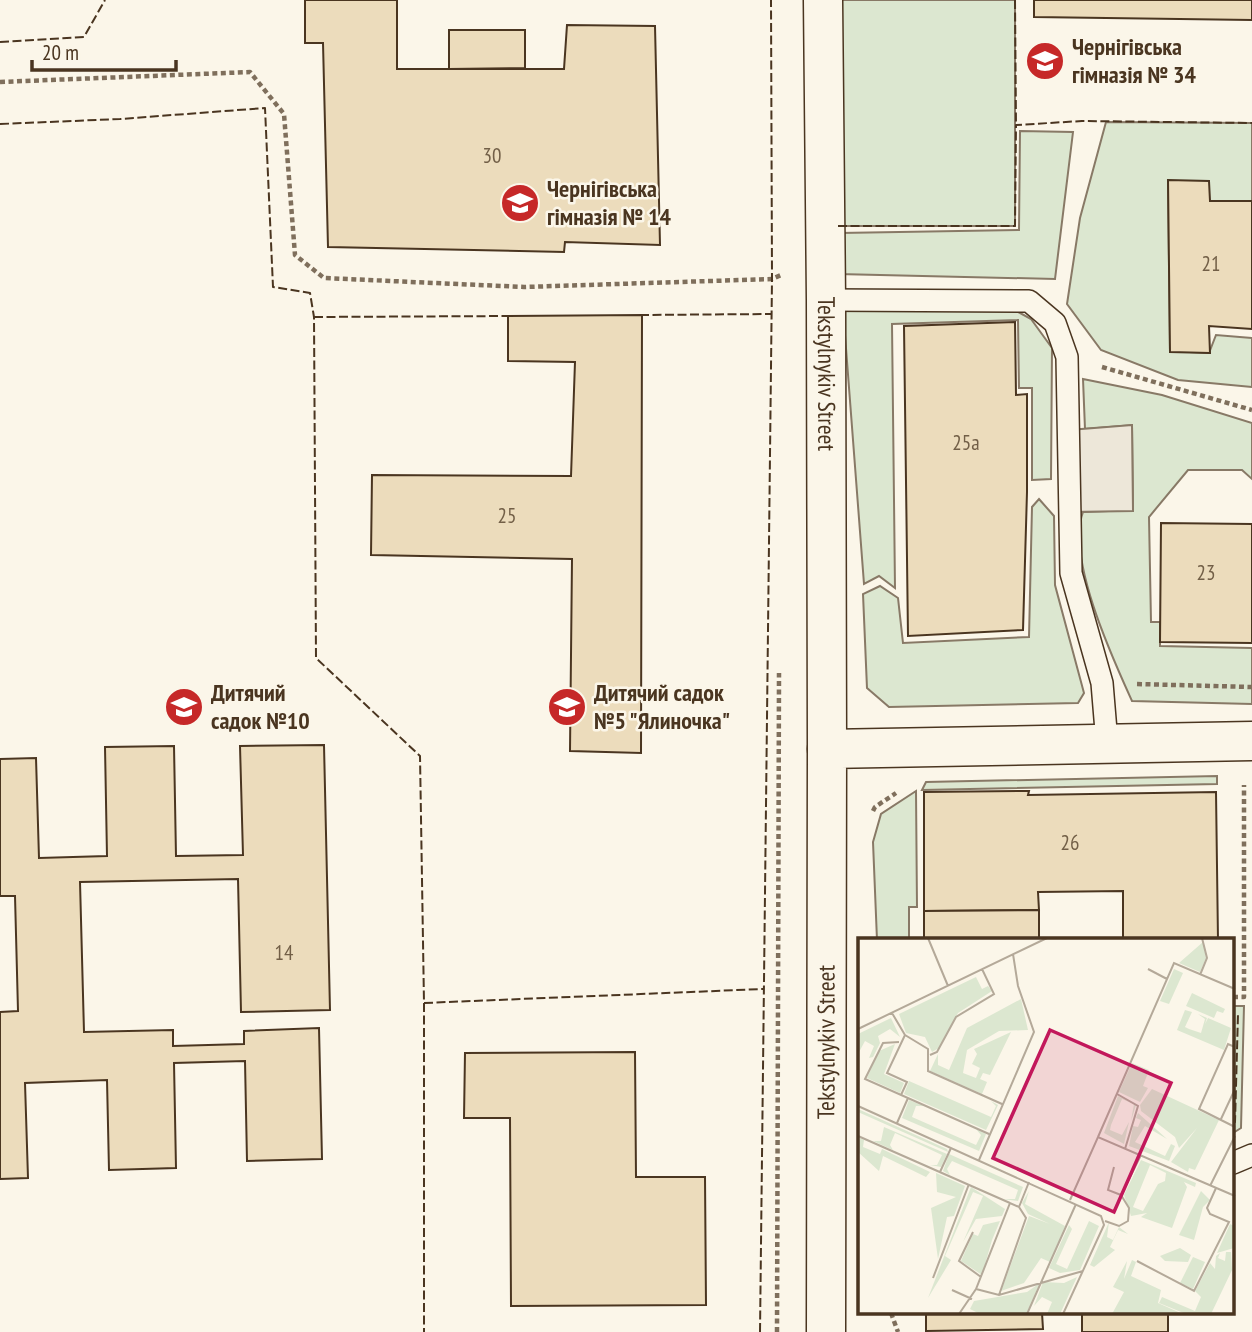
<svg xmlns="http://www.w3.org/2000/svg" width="1252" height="1332" font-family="'PT Sans Narrow',sans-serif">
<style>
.green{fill:#dce7d0;stroke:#887966;stroke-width:2}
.parking{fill:#ede7d9;stroke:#887966;stroke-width:2}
.building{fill:#ecdcbc;stroke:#4a3520;stroke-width:2}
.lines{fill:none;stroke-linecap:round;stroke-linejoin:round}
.lane-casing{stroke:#4a3520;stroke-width:24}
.street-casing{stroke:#4a3520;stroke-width:41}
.secondary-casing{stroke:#4a3520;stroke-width:41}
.path{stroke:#7f6f5c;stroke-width:4.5;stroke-dasharray:5 3.5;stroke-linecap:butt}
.lane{stroke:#fbf6e9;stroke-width:21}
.street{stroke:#fbf6e9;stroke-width:38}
.secondary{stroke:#fbf6e9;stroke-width:38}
.fence{stroke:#4a3520;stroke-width:2;stroke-dasharray:9 3.5;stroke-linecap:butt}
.labels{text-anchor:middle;stroke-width:5;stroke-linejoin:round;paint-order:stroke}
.number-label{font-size:21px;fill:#725f47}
.poi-label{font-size:24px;font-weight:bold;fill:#4a3520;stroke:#fbf6e9;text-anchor:start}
.street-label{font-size:24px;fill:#4a3520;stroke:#fbf6e9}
.inset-road{fill:none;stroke:#b4a999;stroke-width:2}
.view{fill:#c2185b;fill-opacity:0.15;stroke:#c2185b;stroke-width:3.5}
.inset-edge{fill:none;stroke:#4a3520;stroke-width:3.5}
</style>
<rect width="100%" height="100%" fill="#fbf6e9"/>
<g class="green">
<rect x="838" y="0" width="177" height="226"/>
<polygon points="1106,122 1252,123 1252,201 1210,201 1168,181 1170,351 1209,353 1216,335 1252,338 1252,387 1178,380 1101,350 1067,304 1080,218"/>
<polygon points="1020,131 1073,132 1055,279 838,274 840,233 1019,230"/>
<polygon points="1011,308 1031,319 1052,348 1051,479 1032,480 1032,388 1019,388 1018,320 892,324 895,588 879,576 864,584 843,309"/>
<path d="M1083,379L1162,395L1252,423V479L1242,470H1188L1149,517L1151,622H1160V646L1252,648V704L1132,701C1112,657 1066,557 1083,512L1133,510L1132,425L1085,429Z"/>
<polygon points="1039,499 1054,516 1055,585 1084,693 1078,703 889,707 867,688 863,594 880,586 898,598 903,643 1029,637 1032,507"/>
<polygon points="1217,776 1217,784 922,790 926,782"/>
<polygon points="916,791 917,907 909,907 909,940 877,940 873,842 881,814"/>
<polygon points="1233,1006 1244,1006 1241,1128 1233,1133"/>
</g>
<polygon class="parking" points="1132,425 1133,511 1070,512 1069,430"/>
<g class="building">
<polygon points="305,0 397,0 397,69 564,69 567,25 655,26 660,245 565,242 564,252 328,247 323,43 305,43"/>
<polygon points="1034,0 1252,0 1252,20 1034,17"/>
<polygon points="449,30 525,30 525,68 449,69"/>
<polygon points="1168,180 1209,181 1210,201 1252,201 1252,329 1209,326 1210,353 1170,352"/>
<polygon points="642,315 641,753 570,751 572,559 371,555 372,475 571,476 575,362 508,361 508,316"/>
<polygon points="1015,322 1016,395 1027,394 1027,492 1023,630 908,636 904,326"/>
<polygon points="1161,523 1252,524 1252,643 1160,642"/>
<polygon points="324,745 330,1010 241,1012 238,879 80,882 84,1032 173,1030 173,1046 244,1044 244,1031 319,1028 322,1159 247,1161 245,1061 174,1063 176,1168 109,1170 107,1080 25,1083 28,1178 0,1179 0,1012 18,1011 15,896 0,896 0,759 36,758 39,858 107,856 105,747 174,746 176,856 243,855 240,746"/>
<polygon points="1029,791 1028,795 1216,792 1218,940 1123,940 1123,891 1038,892 1039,910 924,911 924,792"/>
<polygon points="1039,910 1039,940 924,940 924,911"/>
<polygon points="635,1052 636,1177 705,1177 706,1305 511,1306 510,1118 464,1118 465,1053"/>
<polygon points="926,1313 1042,1313 1043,1329 926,1331"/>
<rect x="1082" y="1313" width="86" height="19"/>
</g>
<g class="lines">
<defs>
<g id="lane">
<polyline points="826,300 1029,301 1055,323 1067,357 1071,573 1102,683 1107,743"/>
<polyline points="1233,1163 1252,1155"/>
</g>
<g id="street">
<path id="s1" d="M823,0L826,300L827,749"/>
</g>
<g id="secondary">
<path id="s2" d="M826,1332L827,749L1252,741"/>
</g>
</defs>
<use href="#lane" class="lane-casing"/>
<use href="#street" class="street-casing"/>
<use href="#secondary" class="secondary-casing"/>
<g class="path">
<polyline points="0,82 250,72 284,114 295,255 324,278 524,287 772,279 781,275"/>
<polyline points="1102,367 1252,410"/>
<polyline points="1137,684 1252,687"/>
<polyline points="873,811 875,807 896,793"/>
<polyline points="1233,997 1244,997 1244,785"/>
<polyline points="891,1313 898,1332"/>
<polyline points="777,1332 779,673"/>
</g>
<use href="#lane" class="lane"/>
<use href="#street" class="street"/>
<use href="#secondary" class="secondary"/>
<g class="fence">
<polyline points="1015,0 1016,125"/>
<polyline points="0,42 84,37 105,0"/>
<polyline points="0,124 120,119 265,108 273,287 310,293 314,317 316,658 420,756 424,1003 424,1332"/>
<polyline points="838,226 1015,226 1016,125 1082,121 1252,123"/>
<polyline points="640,315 771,314"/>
<polyline points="314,317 510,316"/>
<polyline points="424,1003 763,989"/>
<polyline points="1233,1123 1235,1122 1238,1014"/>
<polyline points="760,1332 772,279 771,0"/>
</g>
</g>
<defs>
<symbol id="school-disc" viewBox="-11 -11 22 22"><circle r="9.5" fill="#c62828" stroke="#fbf6e9"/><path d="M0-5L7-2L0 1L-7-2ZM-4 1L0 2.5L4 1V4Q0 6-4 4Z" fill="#fff"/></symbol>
</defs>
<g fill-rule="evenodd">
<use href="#school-disc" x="1023" y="39" width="44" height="44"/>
<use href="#school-disc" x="498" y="181" width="44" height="44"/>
<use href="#school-disc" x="162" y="685" width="44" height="44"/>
<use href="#school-disc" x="545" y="685" width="44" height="44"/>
</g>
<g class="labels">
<g class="number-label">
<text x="492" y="163">30</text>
<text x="1211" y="271">21</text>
<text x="966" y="450">25а</text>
<text x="507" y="523">25</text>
<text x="1206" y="580">23</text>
<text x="1070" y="850">26</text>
<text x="284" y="960">14</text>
</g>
<g class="poi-label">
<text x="1072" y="55">Чернігівська<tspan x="1072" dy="28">гімназія № 34</tspan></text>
<text x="547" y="197">Чернігівська<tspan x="547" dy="28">гімназія № 14</tspan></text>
<text x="211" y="701">Дитячий<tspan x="211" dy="28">садок №10</tspan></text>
<text x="594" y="701">Дитячий садок<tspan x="594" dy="28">№5 "Ялиночка"</tspan></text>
</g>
<g class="street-label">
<text dy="8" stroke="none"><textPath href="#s1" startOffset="374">Tekstylnykiv Street</textPath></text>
<text dy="8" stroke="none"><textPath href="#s2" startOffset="290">Tekstylnykiv Street</textPath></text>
</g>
</g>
<g transform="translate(858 938)">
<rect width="376" height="376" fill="#fbf6e9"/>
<path d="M345,4L348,20L342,34L321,25ZM316,31L325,35L311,66L302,63ZM118,39L124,51L130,48L134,53L100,75L81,110L74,114L67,99L48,95L41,76ZM334,55L367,71L365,75L359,73L356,80L328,68ZM163,61L170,92L141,93L109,112L105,135L118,140L122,130L114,126L119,116L116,111L153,94L132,137L125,135L122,141L129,144L124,156L72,133L80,116V127L91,132L109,90ZM327,72L334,74L327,89L331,91L343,95L347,81L340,76L349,80L347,86L350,80L373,90L366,112L319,92ZM33,80L42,99L32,91L20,98L22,105L15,119L11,120L16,108L7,103L0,116V96ZM37,106L26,136L46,145L42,155L9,140L21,113ZM274,125L291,132L285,148L290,150L282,164L261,154ZM51,143L133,179L138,168L133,163L140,167L128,192L46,156ZM294,151L361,182L337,232L331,230L330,234L313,224L339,190L321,210L317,199L283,173L282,167ZM260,158L278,167L273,183L276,166L264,161L253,187L252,192L264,197L271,184L266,206L246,195ZM51,162L66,168H58L54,179L118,207L123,197L118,191L128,196L121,213L44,180ZM0,171L89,211L90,214L0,174ZM280,175L309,201L287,188L277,204L307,218L313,206L317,208L311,223L271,208L275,188L280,189L283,182L278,180ZM26,189L89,216L83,229L72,227H79L84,217L37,195L32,207L35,212L15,203H23ZM0,199L6,202L5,209L22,216L24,211L72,234L68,239L25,218L21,233L0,214ZM91,216L165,249L160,263L144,261H157L160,252L94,223L89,231L92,237L85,233ZM283,222L338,245L337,249L326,244L329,249L314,290L283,279L289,275L273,278L266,257ZM292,227L308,235L307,243L300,246L285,273L275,269ZM78,235L107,248L96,278L89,279L80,321L73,270L98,259L79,254ZM113,249L147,271L144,278L118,281L105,304L125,258L115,254L87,318L93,322L70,360ZM171,253L167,266L207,288L192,324L183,320L166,345L143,353L171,278L192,286L170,276L164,265ZM343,253L352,262L345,269L336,302L321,297ZM142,283L134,302L124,337L103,323L115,296L120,298L125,287ZM231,283L241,288L222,332L202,335L191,330L211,287L214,291L198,326L209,331ZM251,284L249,299L255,302L261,289L270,296L260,292L252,309L257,312L236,329L232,327ZM372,286L376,288V310L359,315ZM322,310L333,317L330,324L307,323L302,318ZM368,314H373L374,332L353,376H328L301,365L304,359L337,373L343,359L337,353L352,325L357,331L358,318L362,315L360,320L367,323ZM335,319L347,324L335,351L322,345ZM274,322L278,324L273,338L303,352L300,365L325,376H254L266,354L255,349L269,323L266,341ZM219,339L202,376H189L194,364L184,359L176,368L185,344L206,345ZM182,345L168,376H122L112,371L116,363L169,354Z" fill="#dce7d0" fill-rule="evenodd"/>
<path class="inset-road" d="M70,0L90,48M290,31L309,41M342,37L349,20L344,0M34,75L47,97L29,135L49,144L43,157M0,91L189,0M47,97L70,111V133L144,166M41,104L25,105L7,141L131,196M377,109L370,106L341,171L377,189M72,117L79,114L98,79L136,56L124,31M259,156L280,168L267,211M0,168L243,278L246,287L205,376M363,181L377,151M39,185L50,160M0,198L152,265M240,199L316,25L377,51M121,222L176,94L160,48L155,16M256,229L250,252L263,257M82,234L93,210M352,248L377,198M212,262L240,199L377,258M247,283L261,288L270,283L271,270L263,257L283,217M115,294L101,323L123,339M279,323L336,353L371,284L352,276L349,270L358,250M75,340L111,246M118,351L141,357L225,333M94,352L114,361M141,357L168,280L161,269M101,376L118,351L152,265L161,269L171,244M169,376L218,266"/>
<path class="view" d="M192,92L313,145L256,274L135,220Z"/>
<rect width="376" height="376" class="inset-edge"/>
</g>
<path d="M32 60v10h144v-10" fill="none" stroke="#4a3520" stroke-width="3.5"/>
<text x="42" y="60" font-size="21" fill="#4a3520" stroke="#fbf6e9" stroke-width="5" paint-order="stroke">20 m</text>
</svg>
